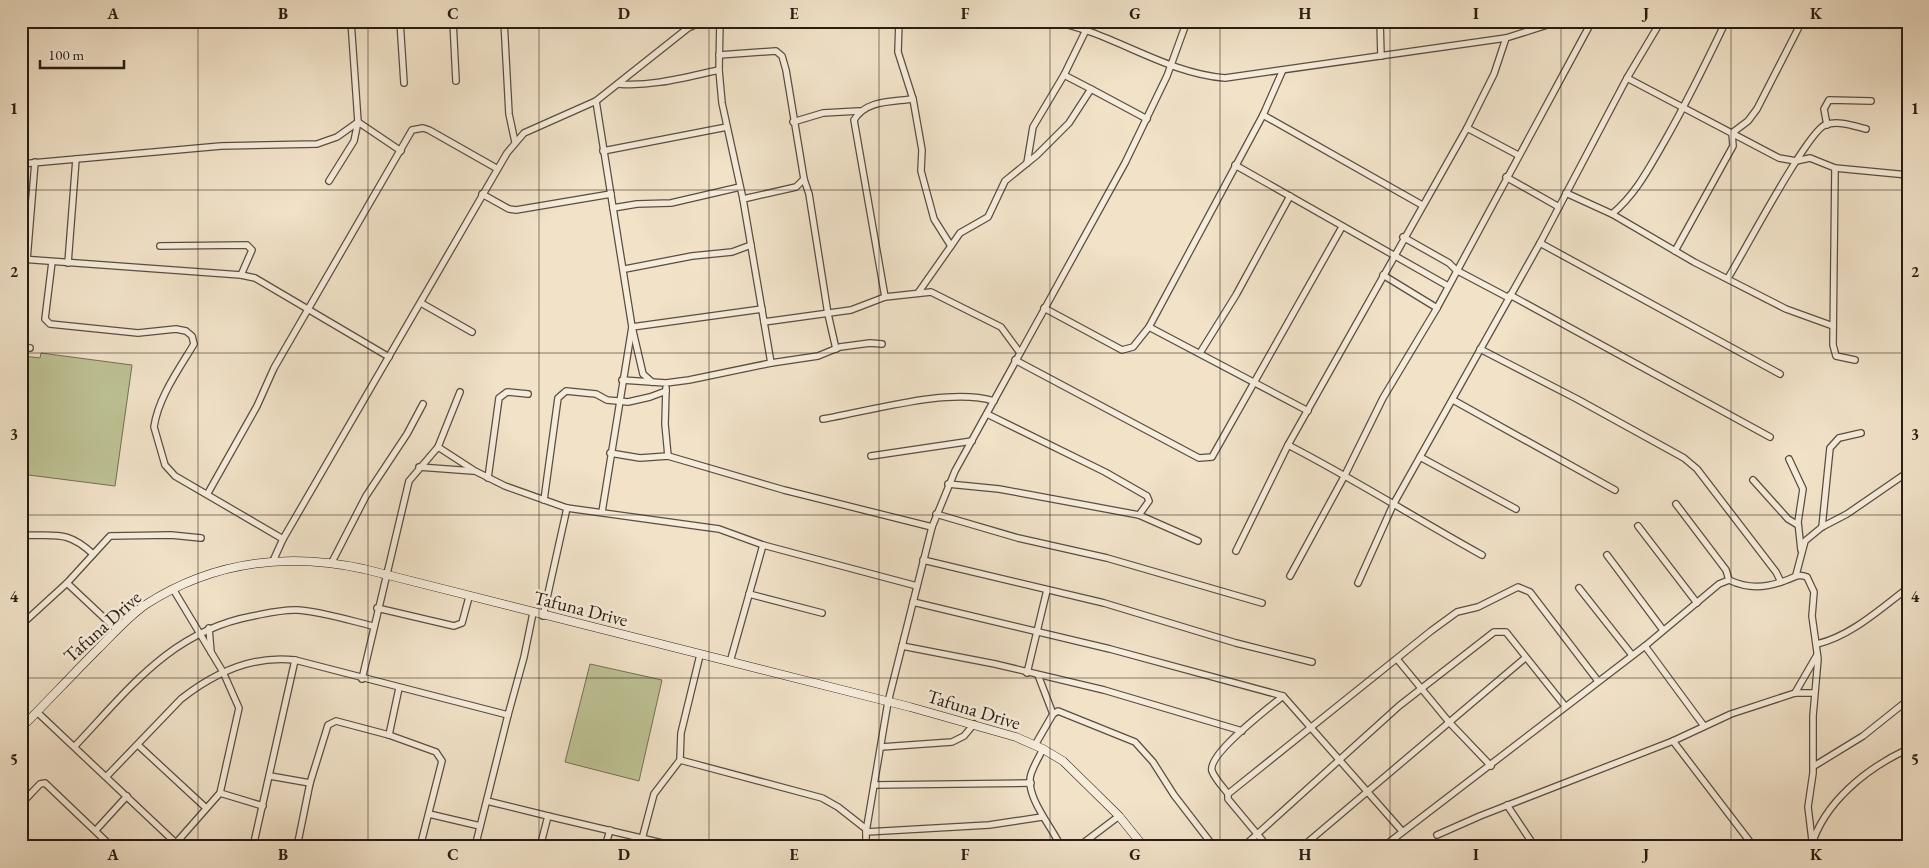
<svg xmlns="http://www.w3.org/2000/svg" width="1929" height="868" font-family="'EB Garamond',serif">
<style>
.green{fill:#bdc294;stroke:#727054}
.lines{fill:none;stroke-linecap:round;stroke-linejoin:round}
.minor-casing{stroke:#5a4e40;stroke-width:8}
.secondary-casing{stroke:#281d13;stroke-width:9}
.minor{stroke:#f6ecdb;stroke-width:5.5}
.secondary{stroke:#f6ecdb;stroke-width:8}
.grid{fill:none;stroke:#281d13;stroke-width:1;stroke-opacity:0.55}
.labels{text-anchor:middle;stroke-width:5;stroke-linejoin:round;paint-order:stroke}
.street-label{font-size:19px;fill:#281d13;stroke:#f6ecdb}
.neatline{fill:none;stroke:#281d13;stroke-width:2}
.grid-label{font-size:16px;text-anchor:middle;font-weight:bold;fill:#281d13}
</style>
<rect width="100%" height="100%" fill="#f1e2c8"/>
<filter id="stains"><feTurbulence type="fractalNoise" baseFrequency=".004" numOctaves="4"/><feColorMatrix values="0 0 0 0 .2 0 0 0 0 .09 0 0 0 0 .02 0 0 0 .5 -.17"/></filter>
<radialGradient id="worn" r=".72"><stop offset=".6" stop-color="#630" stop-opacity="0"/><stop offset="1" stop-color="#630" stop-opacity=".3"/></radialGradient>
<g class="green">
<polygon points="41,353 132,365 115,486 21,474 21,372 23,356 40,358"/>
<polygon points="590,664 662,680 639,781 565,762"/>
</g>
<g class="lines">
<defs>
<g id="minor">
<polyline points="400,21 404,83"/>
<polyline points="453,21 456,81"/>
<polyline points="504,21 509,114 515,142"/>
<polyline points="720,21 719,70 722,103 743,199 771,363"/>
<polyline points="899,21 898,52 913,99 922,150 921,171 934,219 951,246 918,293"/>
<path d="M1050,21C1111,31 1163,73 1225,78L1506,38L1560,21"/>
<polyline points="1380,21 1381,56"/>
<polyline points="21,22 26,21"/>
<polyline points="719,55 776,51 782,56 786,70 804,179 796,187 743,199"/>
<polyline points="1064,75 1086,30"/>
<polyline points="1627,78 1779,158 1796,161 1810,158 1835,168 1908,175"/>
<path d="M618,84C651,87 686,77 719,70"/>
<polyline points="596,101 632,327 643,374 652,382"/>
<polyline points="1263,115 1422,205"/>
<polyline points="358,122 401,151"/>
<polyline points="793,122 823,113 859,111"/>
<polyline points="1827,125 1824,109 1829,100 1871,101"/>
<polyline points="1467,128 1518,155"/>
<polyline points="603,151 727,127"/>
<polyline points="1027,163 1033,127 1064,75 1091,89"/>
<polyline points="21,164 221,146 317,144 337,137 358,122"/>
<polyline points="1235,165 1448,286"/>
<polyline points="1835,168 1833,345 1836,356 1855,360"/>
<polyline points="1506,177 1559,207"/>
<polyline points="804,179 809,194 828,314 836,349"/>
<polyline points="329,181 354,141 358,122 351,21"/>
<polyline points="1566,193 1612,214 1694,262 1786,309 1833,326"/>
<polyline points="482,194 509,209 516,210 611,194"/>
<polyline points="613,208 637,204 671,203 740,187"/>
<path d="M1612,214C1635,195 1648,170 1663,144C1686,104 1706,63 1726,21"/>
<polyline points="1403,237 1449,263 1456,270 1509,298"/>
<polyline points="1540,243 1780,374"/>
<polyline points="160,246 247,245 252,250 241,275"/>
<polyline points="951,246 960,233 988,217 1005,181 1037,155 1069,123 1091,89 1147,119"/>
<polyline points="1675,251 1733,146 1732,133 1748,121 1757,109 1802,21"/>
<polyline points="21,259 241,275 255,278 389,357"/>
<polyline points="27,260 35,162"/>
<path d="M52,262L45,319L50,324L138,333L176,329L186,331L192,336L194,344C179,369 158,398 154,427L165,465L175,476L283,539"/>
<polyline points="68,263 76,159"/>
<polyline points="625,269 692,256 732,252 751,245"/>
<polyline points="1383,275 1437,308"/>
<path d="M1728,278C1743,254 1807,132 1825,125C1838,120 1854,126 1866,129"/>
<polyline points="1510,295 1770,437"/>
<path d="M885,297L854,120C866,100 891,102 913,99"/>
<polyline points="421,303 472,332"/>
<polyline points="1044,308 1122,350 1133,347 1149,327 1263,115 1282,72"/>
<polyline points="764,322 851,310 885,297 931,292 1001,327 1020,353"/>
<polyline points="1149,327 1308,411"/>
<polyline points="21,347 30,348"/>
<polyline points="1480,349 1577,399 1684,458 1697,469 1776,572 1781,582"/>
<polyline points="1200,353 1236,295 1290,196"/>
<polyline points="1015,360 1199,458 1212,457 1342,227"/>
<polyline points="622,380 666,383 689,380 771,363 818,356 840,347 870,343 882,344"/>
<polyline points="666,388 665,424 668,456"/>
<polyline points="1453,400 1615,490"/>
<polyline points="987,414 1105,472 1147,496 1149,501 1139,515"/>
<path d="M823,419C870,411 949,387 994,401"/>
<path d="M1288,445C1354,479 1417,519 1482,555"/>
<polyline points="438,447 475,471 505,486 567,508 719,529 763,545 917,586"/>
<polyline points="610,453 640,458 668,456 784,490 932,527"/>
<polyline points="871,456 972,441"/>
<polyline points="1420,457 1516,509"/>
<polyline points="1789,459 1803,489 1798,522 1801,550"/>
<polyline points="419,467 473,471"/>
<polyline points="488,478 499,398 507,392 528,394"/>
<polyline points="1753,480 1788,519 1798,525"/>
<polyline points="948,484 999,489 1139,515 1198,541"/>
<polyline points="208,493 257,406 274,368 412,130 423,128 429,130 496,168"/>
<polyline points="544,500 558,398 566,391 596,394 607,400 628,402 650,397 666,391"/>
<polyline points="1676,504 1726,570 1729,580"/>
<polyline points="602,512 632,327 762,309"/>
<polyline points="936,514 1018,538 1107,558 1262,603"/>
<polyline points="1638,526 1697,603"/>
<polyline points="1822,527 1830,448 1839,438 1861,433"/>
<path d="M21,535C55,537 66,529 93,554"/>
<polyline points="1236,551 1288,445 1467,128 1494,74 1506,38"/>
<polyline points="1607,555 1663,630"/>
<polyline points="923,560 1104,603 1236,643 1312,662"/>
<polyline points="273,561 283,539 507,153 524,133 596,101 688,28 699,23 710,21"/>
<polyline points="332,562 366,496 407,434 423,404"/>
<polyline points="1796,575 1805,541 1822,527 1847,514 1908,472"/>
<polyline points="1290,576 1345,475 1383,398 1437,308 1592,21"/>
<polyline points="67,583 117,630"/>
<polyline points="1358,583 1393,505 1540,243 1627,78 1661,21"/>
<polyline points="1579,588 1632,655"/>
<polyline points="173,589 223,672 239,708 220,793 176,843"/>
<polyline points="749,594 822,613"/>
<polyline points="913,602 1110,649 1283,696 1402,831"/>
<polyline points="377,608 454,626 462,623 469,597"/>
<polyline points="543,616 567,508"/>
<polyline points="21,625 67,583 110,536 171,535 201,538"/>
<polyline points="209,628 211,652"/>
<path d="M1817,644C1851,636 1880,609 1908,588"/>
<polyline points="902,646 995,664 1104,690 1242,731"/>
<polyline points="1645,646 1704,726"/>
<polyline points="1397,659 1449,722 1491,766"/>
<polyline points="730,662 763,545"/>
<polyline points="1027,673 1047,590"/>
<polyline points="1038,675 1053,714"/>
<polyline points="362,679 409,481 438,447 460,392"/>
<polyline points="1795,693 1817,655"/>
<polyline points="37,712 180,847"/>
<polyline points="389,735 399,688"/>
<polyline points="1673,741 1754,847"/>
<polyline points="138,745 205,807"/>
<polyline points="1035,745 1053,714 1058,711 1135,742 1153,762 1174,795 1214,847"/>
<path d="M75,746C129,689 171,631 253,616C268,613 283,609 298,610C323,612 348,620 373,626"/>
<polyline points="881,747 952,742 964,736 974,724"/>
<path d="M1043,749C1039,757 1034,765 1031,774C1024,796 1053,828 1061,847"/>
<polyline points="680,760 822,798 838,807 866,829"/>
<polyline points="1814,766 1863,736 1908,700"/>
<path d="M107,776L181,699C214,673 253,655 295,660L508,715"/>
<polyline points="270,776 310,783"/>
<polyline points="874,785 1031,783"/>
<polyline points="220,793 263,806"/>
<path d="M1228,794C1223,787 1215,779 1212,771C1207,754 1269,708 1283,696"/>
<polyline points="487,801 548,816 540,847"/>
<polyline points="21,804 40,784 45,783 112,847"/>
<polyline points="1507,805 1535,847"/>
<polyline points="429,814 480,826"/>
<polyline points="548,816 679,847"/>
<polyline points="96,830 127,796"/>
<polyline points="866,832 989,825 1042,817"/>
<polyline points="1437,835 1480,816 1673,741 1731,714 1795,693 1814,693"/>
<polyline points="642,839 654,794 680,760 681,733 700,655"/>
<polyline points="253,847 295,660"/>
<polyline points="297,847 310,783 328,725 336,721 389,735 436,752 442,761 420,847"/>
<polyline points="475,847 508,715 524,657 533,613"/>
<polyline points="605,847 610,830"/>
<polyline points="866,847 866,832 888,702 932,527 955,471 1125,163 1167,76 1187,21"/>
<polyline points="1078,847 1119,816"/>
<polyline points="1243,847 1399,706 1494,632 1506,632 1565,706"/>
<polyline points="1268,847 1228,799 1228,794 1431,631 1457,612 1478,607 1518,587 1530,592 1598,681"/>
<polyline points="1302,847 1525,658"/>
<path d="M1383,847L1645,646L1719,584L1729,580C1748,589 1765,588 1784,581C1794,578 1797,573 1807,577L1814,592L1812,616L1818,659L1813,716V773L1808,807L1812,840"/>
<path d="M1811,847C1824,802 1867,768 1908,749"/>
</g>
<path id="secondary" d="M21,728C47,702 72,675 98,649C113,634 128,617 145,605C213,561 286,552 364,569L910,707L1016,737L1043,749L1063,761L1119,816L1144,847"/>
</defs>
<use href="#minor" class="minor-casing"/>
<use href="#secondary" class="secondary-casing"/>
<use href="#minor" class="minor"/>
<use href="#secondary" class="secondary"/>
</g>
<path class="grid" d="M198,21V847M368,21V847M539,21V847M709,21V847M879,21V847M1050,21V847M1220,21V847M1390,21V847M1561,21V847M1731,21V847M21,190H1908M21,353H1908M21,515H1908M21,678H1908"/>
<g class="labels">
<g class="street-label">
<text transform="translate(581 608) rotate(14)" y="7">Tafuna Drive</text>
<text transform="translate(102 626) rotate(-42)" y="7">Tafuna Drive</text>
<text transform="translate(974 709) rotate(17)" y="7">Tafuna Drive</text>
</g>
</g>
<rect width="1929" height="868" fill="none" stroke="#f1e2c8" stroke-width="55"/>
<path d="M40 60v8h84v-8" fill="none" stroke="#281d13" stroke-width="2.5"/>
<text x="48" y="60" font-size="15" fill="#281d13" stroke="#f6ecdb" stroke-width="4" paint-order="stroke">100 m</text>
<rect x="28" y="28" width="1874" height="812" class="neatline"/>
<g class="grid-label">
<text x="113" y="19">A</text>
<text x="283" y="19">B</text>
<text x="453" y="19">C</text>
<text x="624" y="19">D</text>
<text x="794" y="19">E</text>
<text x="965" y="19">F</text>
<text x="1135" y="19">G</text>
<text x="1305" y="19">H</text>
<text x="1476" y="19">I</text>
<text x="1646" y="19">J</text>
<text x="1816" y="19">K</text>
<text x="14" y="114">1</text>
<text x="1915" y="114">1</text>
<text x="14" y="277">2</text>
<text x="1915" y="277">2</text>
<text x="14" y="440">3</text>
<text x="1915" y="440">3</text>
<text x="14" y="602">4</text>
<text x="1915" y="602">4</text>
<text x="14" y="765">5</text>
<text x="1915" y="765">5</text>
<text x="113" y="860">A</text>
<text x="283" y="860">B</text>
<text x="453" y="860">C</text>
<text x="624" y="860">D</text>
<text x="794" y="860">E</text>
<text x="965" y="860">F</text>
<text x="1135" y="860">G</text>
<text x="1305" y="860">H</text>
<text x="1476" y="860">I</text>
<text x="1646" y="860">J</text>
<text x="1816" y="860">K</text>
</g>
<rect width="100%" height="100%" filter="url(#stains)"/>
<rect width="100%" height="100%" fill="url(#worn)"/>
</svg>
